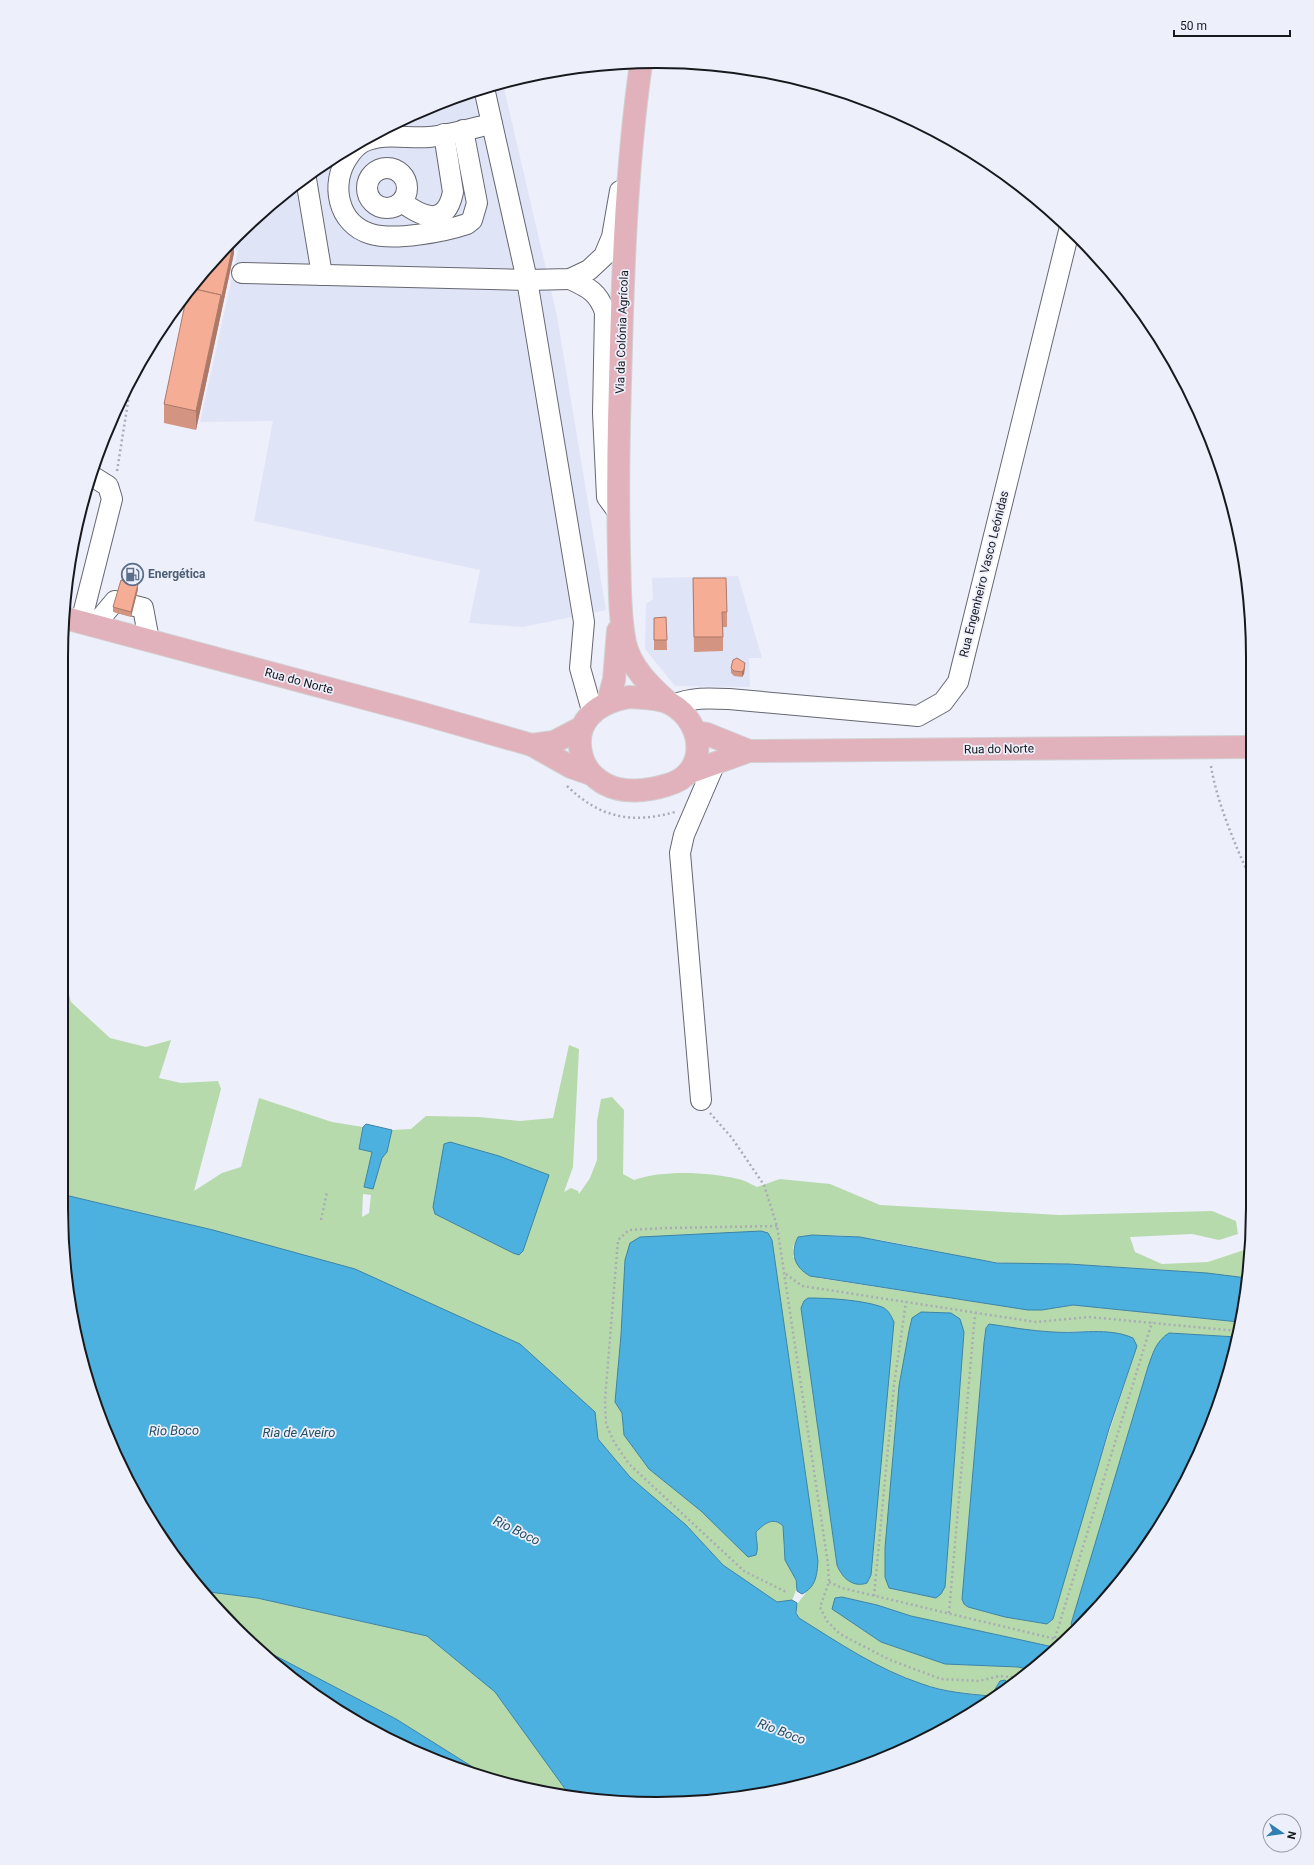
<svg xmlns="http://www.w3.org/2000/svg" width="1314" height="1865" font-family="Roboto,sans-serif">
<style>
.built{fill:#e0e4f7}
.green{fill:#b7daac;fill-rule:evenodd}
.water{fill:#4cb1df;stroke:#3c83a5}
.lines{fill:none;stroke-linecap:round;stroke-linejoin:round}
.minor-casing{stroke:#656771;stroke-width:22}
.major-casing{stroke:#d1d1d2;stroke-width:24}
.path{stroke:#a9abb5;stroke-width:2.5;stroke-dasharray:2 3;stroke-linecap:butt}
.minor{stroke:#fff;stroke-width:20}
.major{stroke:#e2b2bc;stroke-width:22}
.wall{fill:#d39581}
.shaded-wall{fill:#ac7969}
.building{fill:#f5ad96;stroke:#ac7969}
.labels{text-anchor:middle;stroke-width:3.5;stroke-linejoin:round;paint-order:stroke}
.street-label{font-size:12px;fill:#18191d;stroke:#edeffb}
.service-label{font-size:12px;font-weight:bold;fill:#4e5e75;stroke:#edeffb;text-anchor:start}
.water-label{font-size:13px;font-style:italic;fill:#255064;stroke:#edeffb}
.rim{fill:none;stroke:#18191d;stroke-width:2}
</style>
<rect width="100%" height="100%" fill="#edeffb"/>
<g class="built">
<polygon points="503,84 557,316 606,610 523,627 469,623 480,570 254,521 273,421 200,422 238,250 228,248 264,209 359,141 465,93"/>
<polygon points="738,576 762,658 749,658 750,687 675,686 645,649 646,604 653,599 652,578"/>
</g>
<g class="green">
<path d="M64,976L71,1002L110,1038L146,1047L171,1040L159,1078L181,1083L218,1081L221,1089L194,1191L222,1173L241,1167L259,1098L332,1122L363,1127L359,1148L372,1152L364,1187L382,1158L387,1152L392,1130L411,1129L426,1116L479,1117L520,1121L553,1118L569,1045L579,1049L573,1167L564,1192L571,1188L578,1191L579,1194L590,1178L597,1160V1121L601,1099L612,1097L624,1110L623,1174L634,1180C664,1170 707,1172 738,1179C744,1180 751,1184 757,1187L780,1179L830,1184L880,1205L1059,1215L1212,1211L1236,1221L1238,1234L1219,1240L1192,1234L1130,1237L1135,1252L1162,1264L1208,1262L1244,1250L1251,1251L1247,1278C1188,1271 1128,1267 1068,1264C1045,1263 1020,1265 996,1262C931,1254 864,1228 798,1237L793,1247V1257L818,1278L1028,1310H1042L1073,1305L1239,1322L1237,1337L1169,1333L1148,1367L1072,1624L1074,1630L1058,1648L911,1616L877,1605L842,1597L832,1609L881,1642L945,1664L1018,1667L1032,1670L1011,1686L1010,1684L992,1696L954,1692L923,1685L868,1662L799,1618C792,1604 801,1601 807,1591C811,1582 815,1571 818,1561L772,1240L621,1335L615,1402L622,1413L624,1435L649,1469L701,1511L748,1557L758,1548L756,1540V1532C764,1524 773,1516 783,1526C784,1535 783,1543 784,1551C786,1573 804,1578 792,1600L777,1602L723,1565L685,1525L630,1477L598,1439L594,1412L213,1230L65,1195ZM549,1176L476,1234L441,1217ZM363,1194L371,1195L369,1213L362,1217ZM801,1308L841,1575L837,1565ZM912,1318L964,1332L945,1587L941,1594L936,1598L889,1588L892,1462L899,1386ZM989,1324L1024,1330L1055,1332L1104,1331L1137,1346L1047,1624L1005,1617L968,1607L964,1604L962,1599L984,1343L986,1328Z"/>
<polygon points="201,1591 257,1598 427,1636 495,1692 571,1797 495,1781 396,1719 251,1643"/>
</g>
<g class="water">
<polygon points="366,1124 392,1130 387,1152 382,1158 373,1189 364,1187 372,1152 359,1149 363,1127"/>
<polygon points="450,1142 499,1156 549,1175 523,1251 519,1255 513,1253 435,1214 433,1207 444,1144"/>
<path d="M65,1195L213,1230L355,1269L520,1344L595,1412L598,1439L630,1477L686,1525L723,1565L777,1602L792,1600L797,1603L796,1613L799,1618C839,1643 877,1669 922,1684C944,1692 968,1694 991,1696L1000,1681L1005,1680L1011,1686C904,1768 756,1810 622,1802C605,1801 587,1801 571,1797L495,1692L427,1636L257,1598L201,1591L161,1539L106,1436L81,1362L66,1286Z"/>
<path d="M761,1231L768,1233L772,1240L818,1561C817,1575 816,1587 802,1594L797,1591L796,1580L785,1560L783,1526C773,1516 764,1524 756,1532C756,1541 759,1547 756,1555L748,1557L701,1511L649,1469L624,1435L622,1413L615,1402L621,1335L625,1260L630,1243L640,1237Z"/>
<path d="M812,1235L860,1237L997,1263L1069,1264L1207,1273L1247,1278L1239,1322L1073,1305L1042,1310H1028L810,1276C794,1267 790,1253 798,1237Z"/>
<path d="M808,1298C829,1298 863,1300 882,1307C889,1310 891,1316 894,1322L871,1575L867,1583C853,1588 842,1578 837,1565L801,1308L804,1301Z"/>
<polygon points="921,1312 951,1313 960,1319 964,1332 945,1587 941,1594 936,1598 889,1588 885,1577 885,1548 899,1386 909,1331 912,1318"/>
<path d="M989,1324C1010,1327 1031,1331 1053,1332C1080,1334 1108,1327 1133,1338L1137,1346L1109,1429L1053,1619L1047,1624L1005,1617L968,1607L964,1604L962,1599L984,1343L986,1328Z"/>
<path d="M1169,1333L1237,1337L1233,1362L1192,1471L1130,1571L1074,1630L1071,1624L1148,1367C1153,1353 1156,1341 1169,1333Z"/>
<polygon points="842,1597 877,1605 911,1616 1058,1648 1032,1670 1018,1667 945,1664 881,1642 832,1609 835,1598"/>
<polygon points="251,1643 396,1719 495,1781 429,1759 359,1724 264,1656"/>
</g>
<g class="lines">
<defs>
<g id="minor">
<polyline points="484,88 527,280 584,622 580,668 593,714"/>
<path d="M463,130L477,203L472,220L467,224C443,232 394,241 371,234C337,224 330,183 348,157C352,151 357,145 363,142C384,132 407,139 429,137C450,135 472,128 492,124"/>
<circle cx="387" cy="188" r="20"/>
<polyline points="306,179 322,275"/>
<path d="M402,202C423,218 446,227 453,192L444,134"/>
<polyline points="242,273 527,280 570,279 589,270 604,256 612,237 620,191"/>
<path d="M570,279C589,288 598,292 605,312L603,413L607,497L618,512"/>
<polyline points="81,622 112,499 108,486 92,476"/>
<polyline points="94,626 115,601 143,608 149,640"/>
<path d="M673,705C692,697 709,698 729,699L918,716L943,702L958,682L1069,231"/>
<polyline points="701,1100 680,853 684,835 715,763"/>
</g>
<g id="major">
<path d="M641,64C624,182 622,304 619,422C618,466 618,510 619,554C620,583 619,614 625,643C631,668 650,686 669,703"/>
<polyline points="65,618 420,713 532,745 571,767 591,774"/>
<path d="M629,697C642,698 659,697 671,704C705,723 709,774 667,785C648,791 623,794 605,784C594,778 585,768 582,757C572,721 597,703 629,697Z"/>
<polyline points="608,702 614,680 618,631"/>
<polyline points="696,732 707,734 749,751"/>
<polyline points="532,745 554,742 581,728"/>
<polyline points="688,773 749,751 1249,747"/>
</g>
</defs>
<use href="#minor" class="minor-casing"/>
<use href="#major" class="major-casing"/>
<g class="path">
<polyline points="117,471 131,383"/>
<path d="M1211,766C1217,803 1235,844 1250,878"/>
<path d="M567,786C600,818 632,824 675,812"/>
<polyline points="710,1113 732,1138 764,1185 777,1226 828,1564 829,1582 820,1607 827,1621 840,1634 890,1660 941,1679 979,1681 999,1676 1021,1678"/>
<polyline points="321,1220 327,1192"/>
<polyline points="777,1226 667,1228 629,1230 618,1240 605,1400 606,1424 614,1442 629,1464 744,1571 786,1592"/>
<polyline points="786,1274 802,1286 1036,1322 1089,1317 1238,1331"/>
<polyline points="829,1582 842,1588 1064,1641"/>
<polyline points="874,1596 894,1385 906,1302"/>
<polyline points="949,1613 975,1313"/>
<polyline points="1055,1638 1152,1322"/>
</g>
<use href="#minor" class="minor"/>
<use href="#major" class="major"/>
</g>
<g class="wall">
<polygon points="234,241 234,253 196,430 164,423 164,404"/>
<polygon points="693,578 727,612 727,627 723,627 723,651 694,652"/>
<polygon points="138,589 131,617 113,612 113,607"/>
<polygon points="666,617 667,650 654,650 654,618"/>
<polygon points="731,668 745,668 744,674 742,677 734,676 731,673"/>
</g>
<g class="shaded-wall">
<polygon points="234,241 234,253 196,430 196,411 221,295"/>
<polygon points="138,584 138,589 131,617 131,612"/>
<polygon points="745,663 744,674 742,677 742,672"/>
</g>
<g class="building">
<polygon points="234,241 221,300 221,295 190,288"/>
<polygon points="190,288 221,295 196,411 164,404 188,290"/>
<polygon points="693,578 726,578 727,612 722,612 723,637 694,637"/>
<polygon points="121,580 138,584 131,612 113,607"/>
<polygon points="666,617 667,640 654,640 654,618"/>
<polygon points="737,658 745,663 744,669 742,672 734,671 731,668 733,660"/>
</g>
<defs>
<symbol id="fuel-ring" viewBox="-11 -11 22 22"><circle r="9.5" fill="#edeffb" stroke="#5c6f8a" stroke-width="1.5"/><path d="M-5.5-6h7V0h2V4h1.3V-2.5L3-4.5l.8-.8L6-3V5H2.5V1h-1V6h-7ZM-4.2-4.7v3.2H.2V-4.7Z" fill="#5c6f8a"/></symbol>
</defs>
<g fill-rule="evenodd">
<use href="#fuel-ring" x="120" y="562" width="25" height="25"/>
</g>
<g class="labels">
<g class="street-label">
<text transform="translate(622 332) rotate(-88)" y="4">Via da Colónia Agrícola</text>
<text transform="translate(984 574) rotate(-76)" y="4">Rua Engenheiro Vasco Leónidas</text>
<text transform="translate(299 681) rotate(15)" y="4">Rua do Norte</text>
<text transform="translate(999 749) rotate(-1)" y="4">Rua do Norte</text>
</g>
<g class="service-label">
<text x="148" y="578">Energética</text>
</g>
<g class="water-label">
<text transform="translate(174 1430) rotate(-1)" y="5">Rio Boco</text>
<text x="299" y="1437">Ria de Aveiro</text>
<text transform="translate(517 1530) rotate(26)" y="5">Rio Boco</text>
<text transform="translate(782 1731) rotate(21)" y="5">Rio Boco</text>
</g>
</g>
<path d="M0 0H1314V1865H0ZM657 68H657A589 589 0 0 1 1246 657V1208A589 589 0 0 1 657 1797H657A589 589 0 0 1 68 1208V657A589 589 0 0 1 657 68Z" fill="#edeffb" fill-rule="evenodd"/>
<path class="rim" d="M657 68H657A589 589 0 0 1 1246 657V1208A589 589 0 0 1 657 1797H657A589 589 0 0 1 68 1208V657A589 589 0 0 1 657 68Z"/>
<g transform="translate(1282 1833) rotate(103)"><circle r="19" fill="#edeffb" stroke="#9899a2"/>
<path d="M0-3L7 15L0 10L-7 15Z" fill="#317eb0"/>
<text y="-6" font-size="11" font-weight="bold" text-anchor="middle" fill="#18191d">N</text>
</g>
<path d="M1174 30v6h116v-6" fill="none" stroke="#18191d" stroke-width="2"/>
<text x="1180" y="30" font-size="12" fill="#18191d" stroke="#edeffb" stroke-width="3" paint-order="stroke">50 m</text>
</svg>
